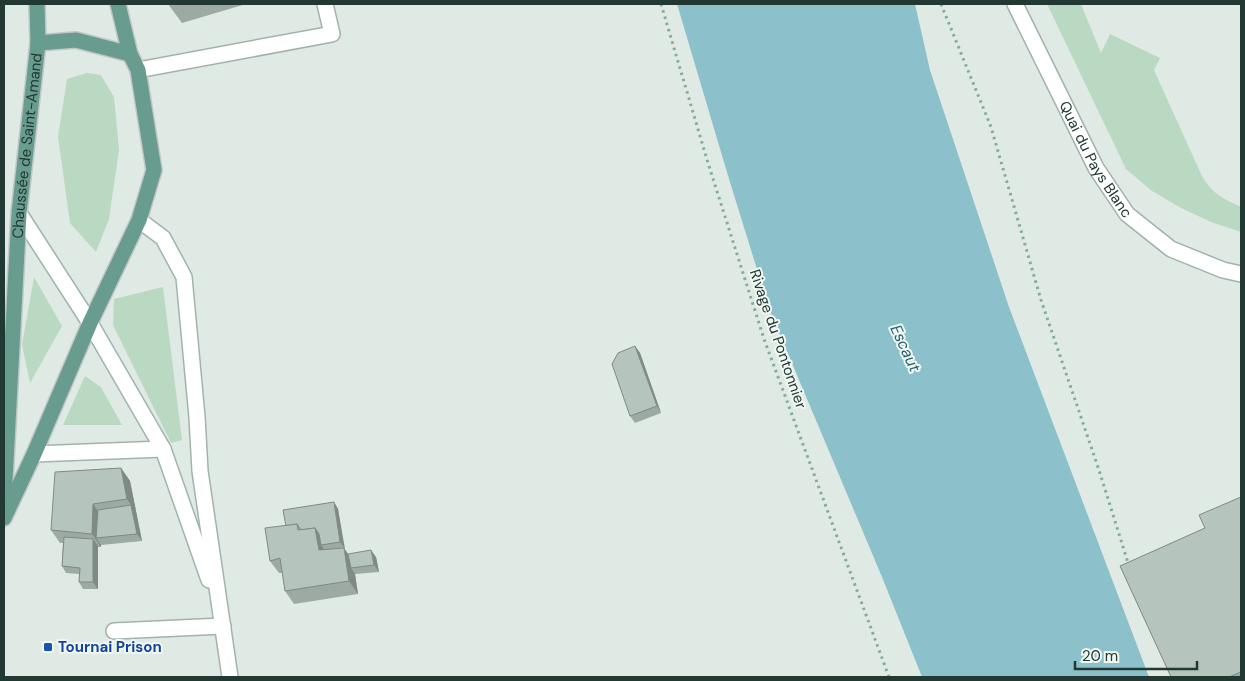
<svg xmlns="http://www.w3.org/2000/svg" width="1245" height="681" font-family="'DM Sans',sans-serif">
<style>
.green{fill:#bad9c3}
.water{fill:#8cc1cb}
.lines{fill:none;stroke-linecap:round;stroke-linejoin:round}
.lane-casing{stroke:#a3b1ac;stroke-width:18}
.street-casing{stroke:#a3b1ac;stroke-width:18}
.secondary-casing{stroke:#a0b4ad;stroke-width:18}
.primary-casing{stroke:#c1c7c6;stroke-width:18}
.path{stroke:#83ab9e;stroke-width:3;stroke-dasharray:2.5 4;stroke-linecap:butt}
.lane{stroke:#fff;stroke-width:15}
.street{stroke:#fff;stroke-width:15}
.secondary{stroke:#fff;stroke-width:15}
.primary{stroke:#689c8e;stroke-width:15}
.wall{fill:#9da9a3}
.shaded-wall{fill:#7f8985}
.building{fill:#b6c4be;stroke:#7f8985}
.transit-dot{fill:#1a4fb4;stroke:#f0f7f3;stroke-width:2}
.labels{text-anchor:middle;stroke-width:4;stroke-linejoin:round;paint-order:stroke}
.street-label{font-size:15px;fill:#223832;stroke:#f0f7f3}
.transit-label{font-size:15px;font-weight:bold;fill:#164399;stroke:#f0f7f3;text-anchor:start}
.water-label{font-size:16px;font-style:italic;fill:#22626f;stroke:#f0f7f3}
</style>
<rect width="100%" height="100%" fill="#e0eae5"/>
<g class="green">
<path d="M1047,4H1081L1101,53L1110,34L1160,58L1154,70L1201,174C1211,193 1222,198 1241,207V232L1211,222L1181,208L1152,191L1126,169Z"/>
<polygon points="87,73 101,75 114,97 119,150 109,219 96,252 70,223 58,137 67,79"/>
<polygon points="34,277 62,326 30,383 22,345"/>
<polygon points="163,287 182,440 171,443 113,325 114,299"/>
<polygon points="85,376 101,387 122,425 63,425"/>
</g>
<polygon class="water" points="677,4 915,4 930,70 1009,307 1149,677 922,677 882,577 770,311 729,179"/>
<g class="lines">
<defs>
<g id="lane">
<polyline points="138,70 332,34 325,4"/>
<polyline points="114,631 223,626"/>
</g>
<g id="street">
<path id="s1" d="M1015,4L1096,168L1127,214L1171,249L1223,270L1241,274"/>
</g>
<g id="secondary">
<polyline points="19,213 90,323 163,449 209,580"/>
<polyline points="139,220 163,238 184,277 197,417 200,471 230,677"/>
<polyline points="34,454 163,449"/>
</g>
<g id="primary">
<polyline points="38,43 76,40 130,54"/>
<path id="s2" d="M4,499L19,213L38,43L37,4"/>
<polyline points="4,518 34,454 90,323 139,220 154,170 138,70 130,54 118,4"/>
</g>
</defs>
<use href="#lane" class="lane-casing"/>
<use href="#street" class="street-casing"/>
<use href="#secondary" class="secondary-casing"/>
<use href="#primary" class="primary-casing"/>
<g class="path">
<polyline points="661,4 708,163 764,339 889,677"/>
<polyline points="941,4 991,127 1041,300 1099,470 1129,566"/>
</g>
<use href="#lane" class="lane"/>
<use href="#street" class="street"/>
<use href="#secondary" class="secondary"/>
<use href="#primary" class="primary"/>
</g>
<g class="wall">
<polygon points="168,4 246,4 182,23"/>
<polygon points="635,346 640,353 661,413 635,423 630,416"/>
<polygon points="121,468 130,481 142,541 101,545 101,547 98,547 98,589 83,589 79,582 79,574 66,573 62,566 63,543 60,543 51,530"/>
<polygon points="1241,497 1241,677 1171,677 1205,528"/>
<polygon points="334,502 338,509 344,549 348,554 376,557 379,572 355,574 358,594 294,604 285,591 283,573 279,573 270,561 286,526"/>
</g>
<g class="shaded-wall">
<polygon points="635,346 640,353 661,413 657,406"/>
<polygon points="121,468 130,481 142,541 137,534 131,505 127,499"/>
<polygon points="334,502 338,509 345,549 340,542"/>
<polygon points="93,504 102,517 96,538 101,545 101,547 92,534"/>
<polygon points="315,528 324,541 321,545 326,552 319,550"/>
<polygon points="93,539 98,546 98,589 93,582"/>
<polygon points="344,548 353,561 351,568 355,574 358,594 349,581"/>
<polygon points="371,550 376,557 379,572 374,565"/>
</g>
<g class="building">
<polygon points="635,346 657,406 630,416 612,364 618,353"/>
<polygon points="121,468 127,499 93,504 92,534 51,530 55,472"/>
<polygon points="1241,497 1241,672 1229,677 1171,677 1120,566 1205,528 1199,515"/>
<polygon points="334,502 340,542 321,545 319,534 315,528 301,530 297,524 286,526 283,510"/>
<polygon points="131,505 137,534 96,538 98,510"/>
<polygon points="297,524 298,530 315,528 319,550 344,548 349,581 285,591 280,558 270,561 265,528"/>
<polygon points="64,537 93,539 93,582 79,582 80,568 62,566"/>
<polygon points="371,550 374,565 351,568 348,554"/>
</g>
<rect class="transit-dot" x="43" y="642" width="10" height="10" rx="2.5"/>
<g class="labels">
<g class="street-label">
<text dy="5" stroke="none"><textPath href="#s2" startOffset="354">Chaussée de Saint-Amand</textPath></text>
<text dy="5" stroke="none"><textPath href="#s1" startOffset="175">Quai du Pays Blanc</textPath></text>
<text transform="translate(778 339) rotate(71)" y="5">Rivage du Pontonnier</text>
</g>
<g class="transit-label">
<text x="58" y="652">Tournai Prison</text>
</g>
<g class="water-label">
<text transform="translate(906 348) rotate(65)" y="6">Escaut</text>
</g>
</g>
<rect width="1245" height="681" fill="none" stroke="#223832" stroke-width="10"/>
<path d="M1075 661v8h122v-8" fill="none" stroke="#223832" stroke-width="2.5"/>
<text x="1082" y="661" font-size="15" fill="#223832" stroke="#f0f7f3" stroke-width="4" paint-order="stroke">20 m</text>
</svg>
